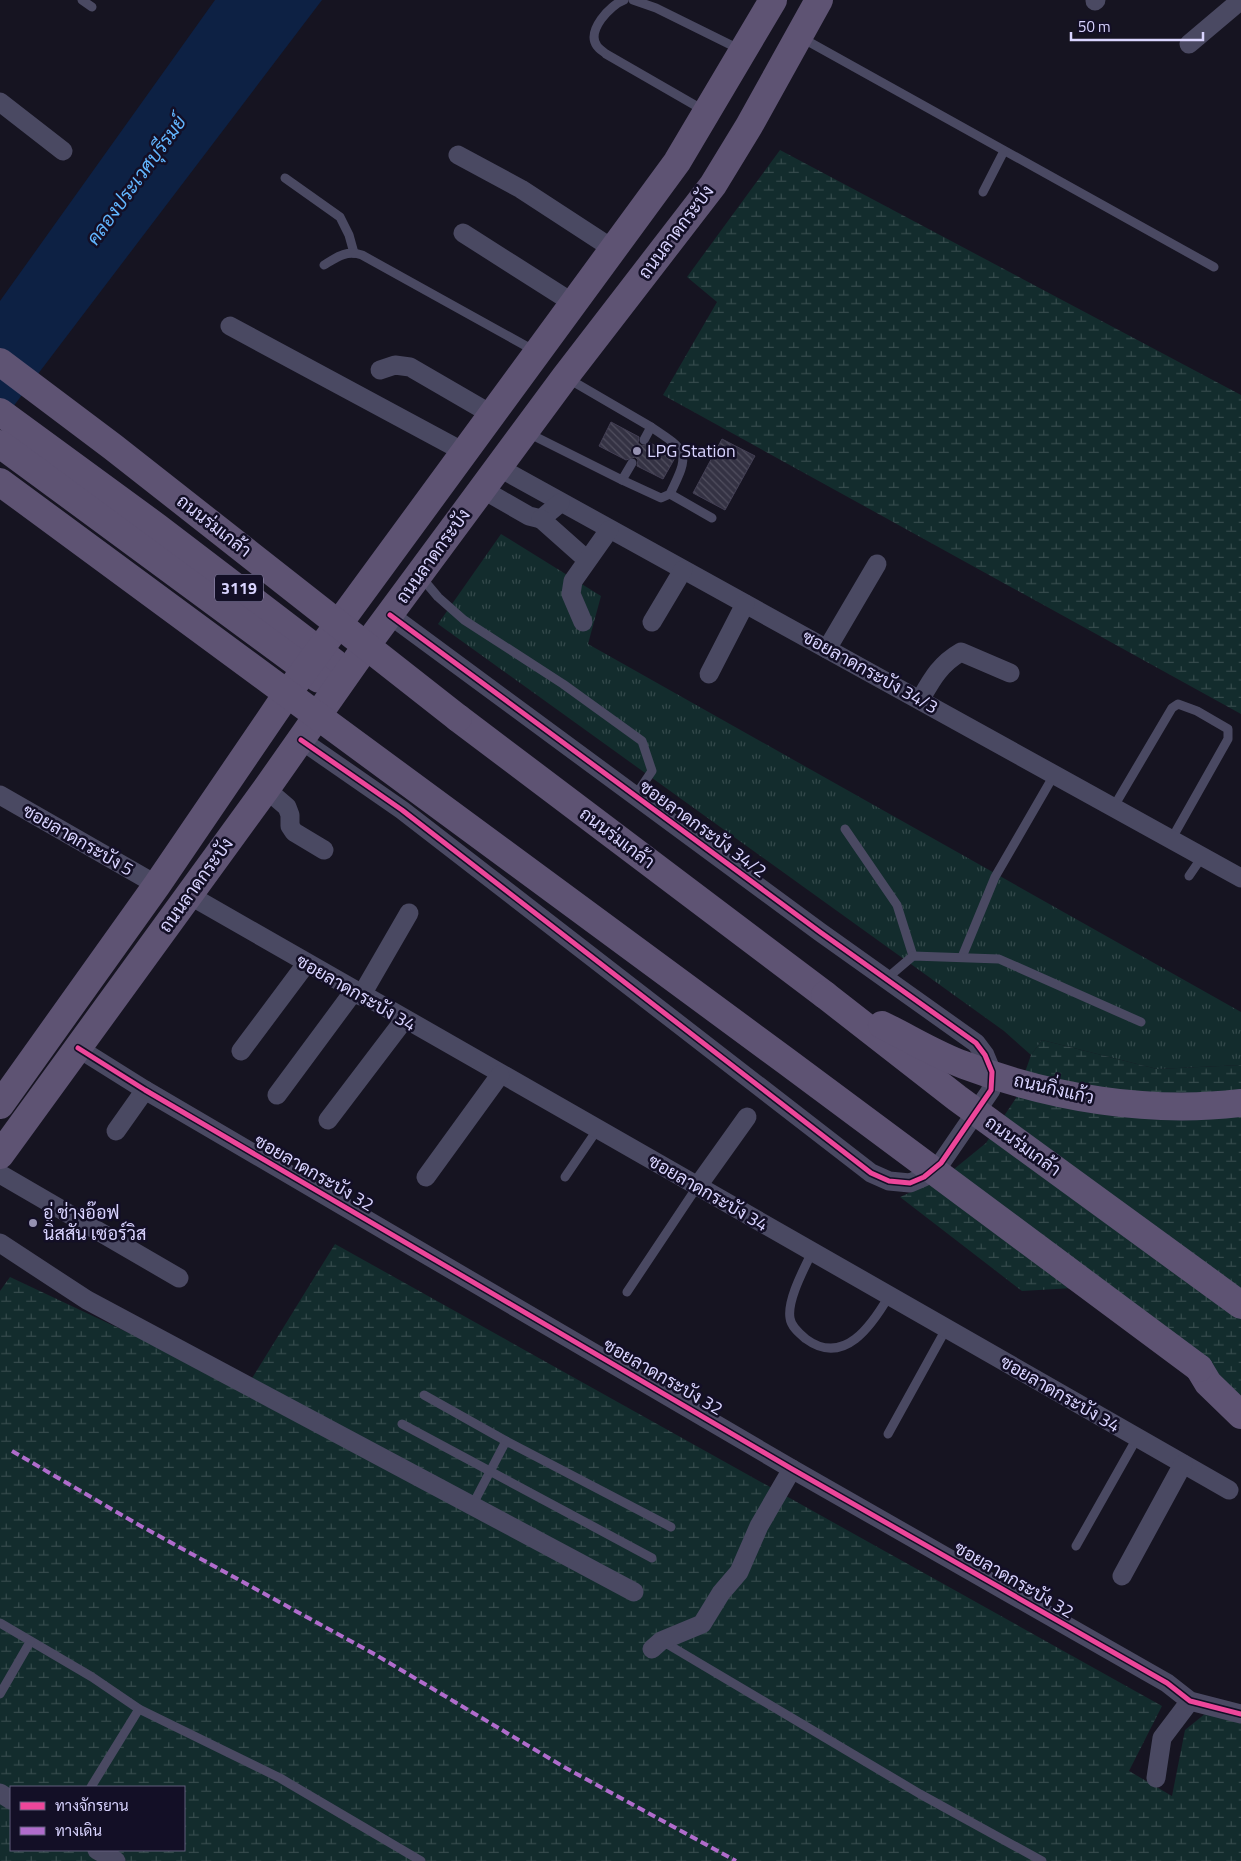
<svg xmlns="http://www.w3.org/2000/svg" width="1241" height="1861" font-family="'Titillium Web',Sarabun,sans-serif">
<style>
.grass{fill:url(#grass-tufts)}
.wetland{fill:url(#wetland-marsh);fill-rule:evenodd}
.water{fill:#0d2144}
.building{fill:url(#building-back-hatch);stroke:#433f54}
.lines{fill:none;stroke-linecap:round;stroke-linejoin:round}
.service{stroke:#4a4962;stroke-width:9}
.minor{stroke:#4a4962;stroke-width:19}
.primary{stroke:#5e5373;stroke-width:28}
.primary-bridge{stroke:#5e5373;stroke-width:28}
.quiet{stroke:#b06ccc;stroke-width:4;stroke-dasharray:8 4;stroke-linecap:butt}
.cycleway-casing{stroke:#130f26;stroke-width:8}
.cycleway{stroke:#ed469a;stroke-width:5}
.poi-dot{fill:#9591b1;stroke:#130f26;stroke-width:2}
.labels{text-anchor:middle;stroke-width:5;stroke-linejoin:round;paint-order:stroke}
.shield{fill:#130f26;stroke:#9e99be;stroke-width:1}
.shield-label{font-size:16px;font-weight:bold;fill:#d9d4ff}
.street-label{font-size:18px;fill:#d9d4ff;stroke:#130f26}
.poi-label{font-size:18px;fill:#d9d4ff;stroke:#130f26;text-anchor:start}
.water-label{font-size:19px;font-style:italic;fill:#62b6ff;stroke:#130f26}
</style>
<defs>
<pattern id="grass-tufts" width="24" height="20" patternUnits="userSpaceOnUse" patternTransform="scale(1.25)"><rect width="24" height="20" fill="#132c2d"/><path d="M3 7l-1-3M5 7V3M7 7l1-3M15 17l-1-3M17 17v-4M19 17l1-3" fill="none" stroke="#354a4c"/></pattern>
<pattern id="wetland-marsh" width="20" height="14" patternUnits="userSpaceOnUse" patternTransform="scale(1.25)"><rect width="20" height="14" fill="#132c2d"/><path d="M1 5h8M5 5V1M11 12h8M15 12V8" fill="none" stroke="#354a4c"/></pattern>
<pattern id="building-back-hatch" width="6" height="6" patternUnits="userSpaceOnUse" patternTransform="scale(1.25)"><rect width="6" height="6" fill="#343243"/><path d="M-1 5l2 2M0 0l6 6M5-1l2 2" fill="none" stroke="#514f5f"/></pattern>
</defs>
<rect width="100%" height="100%" fill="#161421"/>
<polygon class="grass" points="501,534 601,596 588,644 1241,1012 1241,1065 1157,1069 1042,1040 1031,1055 1004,1031 438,624"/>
<g class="wetland">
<polygon points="780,150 1241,395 1241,714 663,395 717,302 687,277"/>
<polygon points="1042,1040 1157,1069 1241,1065 1241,1422 1090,1287 1022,1291 900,1197 943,1178 986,1143 1016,1098 1031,1055"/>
<path d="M335,1244L1162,1706L1129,1771L1172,1796L1185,1730L1206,1713L1241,1718V1861H0V1291L10,1277L246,1388ZM11,1787H184V1850H11Z"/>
</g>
<polygon class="water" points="215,0 322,0 0,424 0,301"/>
<g class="building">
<polygon points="611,422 639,437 638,443 642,446 650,443 676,456 663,479 637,466 638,460 635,457 626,460 599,446"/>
<polygon points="722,439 755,456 725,510 693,493"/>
</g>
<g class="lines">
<g class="service">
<polyline points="82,0 92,7"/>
<path d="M624,0C610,5 586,31 597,46C599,49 604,52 606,54L705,111"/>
<polyline points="633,0 656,8 739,49"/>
<polyline points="802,38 1214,267"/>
<polyline points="285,178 340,217 349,235 354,253"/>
<polyline points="983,192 1004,151"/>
<path d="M324,265C337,257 346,250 362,255L535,351"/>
<polyline points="567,378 651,427 644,440"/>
<polyline points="528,433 622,480 632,463"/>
<path d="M622,480L661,498L670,494C690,453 689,452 651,427"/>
<polyline points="670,494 712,518"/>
<polyline points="422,578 438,597 464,620 563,684 642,741 652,771 635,796"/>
<polyline points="1113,808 1172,708 1178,704 1197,711 1228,729 1228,739 1171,840"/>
<polyline points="845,829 897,905 913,956"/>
<polyline points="1189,876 1202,857"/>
<polyline points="962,957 995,877 1054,775"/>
<polyline points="886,979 913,956 999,959 1141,1022"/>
<polyline points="565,1177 597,1130"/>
<path d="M812,1252C804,1269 787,1300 790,1318C791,1327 800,1334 806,1339C844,1367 872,1325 889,1296"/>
<polyline points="627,1292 697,1187"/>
<polyline points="424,1395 506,1441 472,1506"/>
<polyline points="402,1424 652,1558"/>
<polyline points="888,1434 946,1329"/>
<polyline points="506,1441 671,1527"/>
<polyline points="1076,1546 1137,1438"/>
<polyline points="0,1623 92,1677 139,1709 280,1778 421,1861"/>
<polyline points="662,1641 920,1794 1042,1861"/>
<polyline points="0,1694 30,1642"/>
<polyline points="91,1787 139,1709"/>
</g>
<g class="minor">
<polyline points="1095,1 1096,0"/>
<polyline points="1189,44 1241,0"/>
<polyline points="0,102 63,151"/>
<polyline points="458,155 521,189 613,249"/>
<polyline points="463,233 573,303"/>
<polyline points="230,326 464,452"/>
<polyline points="380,370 395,365 410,367 491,414"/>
<polyline points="498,467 1241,878"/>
<polyline points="482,489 529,516 541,519 560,503"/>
<polyline points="541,519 586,559"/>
<polyline points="583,622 571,594 573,581 609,530"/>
<polyline points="652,622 683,570"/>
<polyline points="827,649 877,564"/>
<polyline points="709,674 745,604"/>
<path d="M920,700C932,679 940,664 961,652L1010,673"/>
<polyline points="301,740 402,810 871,1173 889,1181 910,1183 924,1177 941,1163 991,1090 992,1072 985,1055 976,1043 820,932 390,615"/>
<polyline points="266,789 287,807 290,815 290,826 294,832 324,850"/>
<polyline points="0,795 157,885"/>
<polyline points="189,895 1229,1490"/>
<polyline points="361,996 409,913"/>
<polyline points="78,1048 145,1090 792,1469 1167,1683 1190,1701 1241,1714"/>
<polyline points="241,1051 306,964"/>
<polyline points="277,1095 354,991"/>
<polyline points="328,1120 404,1020"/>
<polyline points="116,1131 145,1090"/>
<polyline points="0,1174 179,1278"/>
<polyline points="426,1177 500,1075"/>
<polyline points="697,1187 747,1117"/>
<polyline points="0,1243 87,1300 634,1592"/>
<polyline points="1122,1576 1183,1464"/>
<polyline points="652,1649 661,1641 702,1624 721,1593 739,1572 759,1526 792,1469"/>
<polyline points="1156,1778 1162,1738 1190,1701"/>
<polyline points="0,1793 11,1800"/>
<polyline points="97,1850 116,1861"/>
</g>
<g class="primary">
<polyline points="0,412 157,527 335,663"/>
<polyline points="0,444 319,679"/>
<polyline points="458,718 825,995"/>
<polyline points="0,1105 157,885 285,697 677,162 773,0"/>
<polyline points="0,1155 266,789 372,638 565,377 713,185 749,126 819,0"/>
<polyline points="1199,1368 1208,1383 1241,1415"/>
</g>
<g class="primary-bridge">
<polyline points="0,362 113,447 458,718"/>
<polyline points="0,482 786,1061 1199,1368"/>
<polyline points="825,995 957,1098 1241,1305"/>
<path d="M882,1025C909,1038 936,1055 964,1065C1052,1098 1148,1114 1241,1103"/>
</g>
<polyline class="quiet" points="12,1451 139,1525 376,1655 564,1767 736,1861"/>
<defs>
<g id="cycleway">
<polyline points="301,740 402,810 871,1173 889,1181 910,1183 924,1177 941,1163 991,1090 992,1072 985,1055 976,1043 820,932 390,615"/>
<polyline points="78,1048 145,1090 792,1469 1167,1683 1190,1701 1241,1714"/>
</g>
</defs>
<use href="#cycleway" class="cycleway-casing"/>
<use href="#cycleway" class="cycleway"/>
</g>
<g class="poi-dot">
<circle cx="637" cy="451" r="5"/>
<circle cx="33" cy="1223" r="5"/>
</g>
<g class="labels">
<rect class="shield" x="215" y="574.5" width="48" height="27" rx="4"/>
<g class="shield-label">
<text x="239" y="594">3119</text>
</g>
<g class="street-label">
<text transform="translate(676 232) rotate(-53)" y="6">ถนนลาดกระบัง</text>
<text transform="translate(214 526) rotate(38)" y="6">ถนนร่มเกล้า</text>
<text transform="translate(433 556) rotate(-54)" y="6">ถนนลาดกระบัง</text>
<text transform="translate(870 672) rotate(29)" y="6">ซอยลาดกระบัง 34/3</text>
<text transform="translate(703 829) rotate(36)" y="6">ซอยลาดกระบัง 34/2</text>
<text transform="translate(617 838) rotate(37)" y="6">ถนนร่มเกล้า</text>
<text transform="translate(78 840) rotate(30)" y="6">ซอยลาดกระบัง 5</text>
<text transform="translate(196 885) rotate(-54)" y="6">ถนนลาดกระบัง</text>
<text transform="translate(356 993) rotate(30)" y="6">ซอยลาดกระบัง 34</text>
<text transform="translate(1054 1089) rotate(13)" y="6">ถนนกิ่งแก้ว</text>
<text transform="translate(1023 1146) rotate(36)" y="6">ถนนร่มเกล้า</text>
<text transform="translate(314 1173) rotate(30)" y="6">ซอยลาดกระบัง 32</text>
<text transform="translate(708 1193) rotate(30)" y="6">ซอยลาดกระบัง 34</text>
<text transform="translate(663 1377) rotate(30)" y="6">ซอยลาดกระบัง 32</text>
<text transform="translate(1060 1394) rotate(30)" y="6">ซอยลาดกระบัง 34</text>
<text transform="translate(1014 1580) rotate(30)" y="6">ซอยลาดกระบัง 32</text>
</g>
<g class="poi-label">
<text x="647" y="457">LPG Station</text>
<text x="43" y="1219">อู่ ช่างอ๊อฟ<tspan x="43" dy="21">นิสสัน เซอร์วิส</tspan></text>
</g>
<g class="water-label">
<text transform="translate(136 180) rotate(-54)" y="7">คลองประเวศบุรีรมย์</text>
</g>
</g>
<rect x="10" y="1786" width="175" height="65" fill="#130f26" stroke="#625e7d"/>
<rect x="20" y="1802" width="25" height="8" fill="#ed469a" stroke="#625e7d"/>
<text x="55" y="1811" font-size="15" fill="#d9d4ff">ทางจักรยาน</text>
<rect x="20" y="1827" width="25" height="8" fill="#b06ccc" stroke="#625e7d"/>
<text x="55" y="1836" font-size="15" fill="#d9d4ff">ทางเดิน</text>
<path d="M1071 32v8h132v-8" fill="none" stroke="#d9d4ff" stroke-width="2.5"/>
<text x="1078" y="32" font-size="15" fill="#d9d4ff" stroke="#130f26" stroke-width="4" paint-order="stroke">50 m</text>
</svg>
